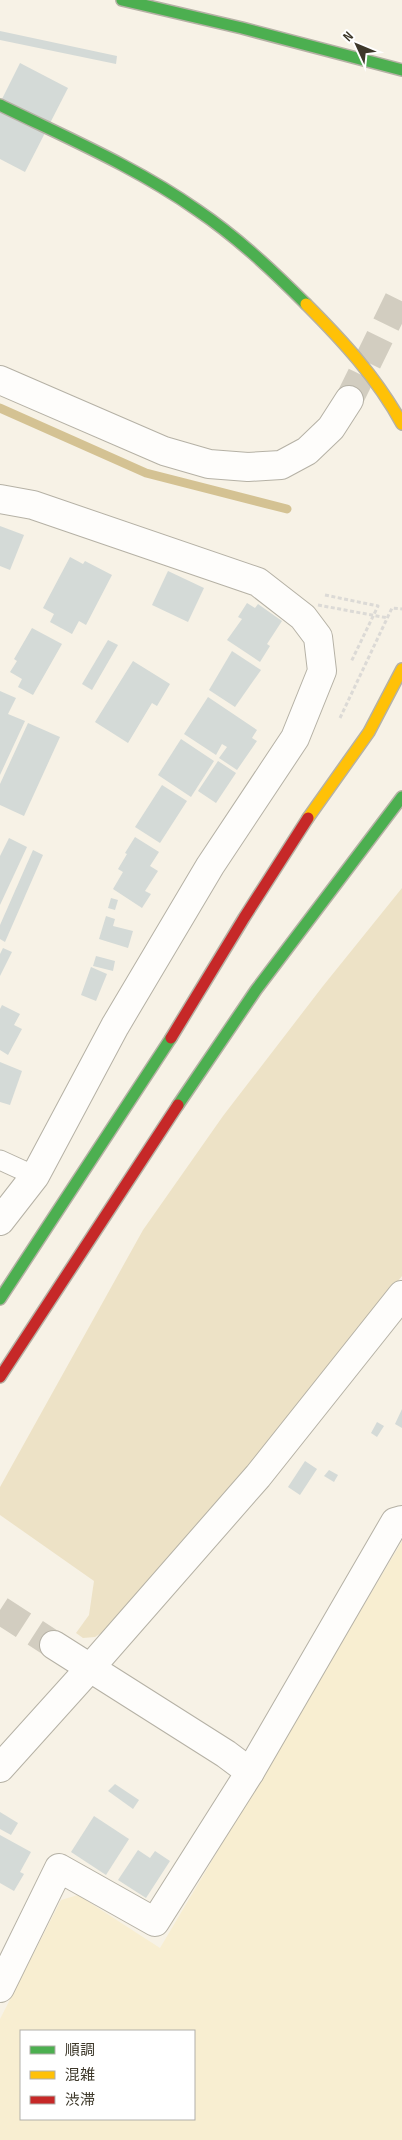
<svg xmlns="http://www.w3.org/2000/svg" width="402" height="2140" font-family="'Sofia Sans Condensed','Noto Sans JP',sans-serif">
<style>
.built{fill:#f8eed1;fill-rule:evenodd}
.green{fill:#ede2c6}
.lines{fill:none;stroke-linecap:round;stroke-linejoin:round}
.stream{stroke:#d4c293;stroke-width:9}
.building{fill:#d4dad7}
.street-tunnel{stroke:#d2cdc0;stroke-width:28;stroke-dasharray:28 14;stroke-linecap:butt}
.lane-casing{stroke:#b5b1a5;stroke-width:21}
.street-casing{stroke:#b5b1a5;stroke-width:30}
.fast-casing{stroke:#b5b1a5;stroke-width:14}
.slow-casing{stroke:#b5b1a5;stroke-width:14}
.jam-casing{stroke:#b5b1a5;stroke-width:14}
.path{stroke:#dcdad6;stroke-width:3;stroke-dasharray:4 2.5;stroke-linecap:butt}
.lane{stroke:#fefdfb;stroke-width:19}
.street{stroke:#fefdfb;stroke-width:28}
.fast{stroke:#4caf50;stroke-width:11}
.slow{stroke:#ffc107;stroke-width:11}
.jam{stroke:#c62828;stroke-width:11}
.path-bridge{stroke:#dcdad6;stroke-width:3;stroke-dasharray:4 2.5;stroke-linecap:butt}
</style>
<rect width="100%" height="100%" fill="#f7f2e6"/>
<path class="built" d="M402,1541V2140H0V2019L61,1900L78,1895L160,1948ZM21,2031H194V2119H21Z"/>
<polygon class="green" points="402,888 402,1276 248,1468 106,1630 95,1637 83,1638 76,1633 89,1615 94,1581 0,1515 0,1487 143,1230 223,1116 323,986"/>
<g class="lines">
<polyline class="stream" points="0,408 146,473 287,509"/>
</g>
<g class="building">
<polygon points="0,31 117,56 116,64 0,40"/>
<polygon points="20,63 68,88 25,172 0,159 0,103"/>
<polygon points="0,526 24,535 10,570 0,566"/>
<polygon points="70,557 83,564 85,561 112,575 86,625 79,621 72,634 50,622 54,614 43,608"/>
<polygon points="168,571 204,588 188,622 152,605"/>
<polygon points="247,603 255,608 258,604 282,621 267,644 270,646 260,662 227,640 242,619 238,617"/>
<polygon points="32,628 62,644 33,695 18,687 22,679 10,672 17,661 14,659"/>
<polygon points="108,640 118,645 92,690 82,684"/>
<polygon points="232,651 261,670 235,707 209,690"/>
<polygon points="133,661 170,684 157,706 152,703 128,743 95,722"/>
<polygon points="0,691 16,698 8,714 25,721 0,775"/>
<polygon points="208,697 257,730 252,738 257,741 237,770 219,758 227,747 222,744 216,755 184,734"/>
<polygon points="28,723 60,737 24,816 0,805 0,784"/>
<polygon points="181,739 214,761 191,797 158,775"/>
<polygon points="218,761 236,773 216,803 198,791"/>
<polygon points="162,785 187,801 160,843 135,827"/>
<polygon points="135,837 159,852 150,866 158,871 145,891 151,894 142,908 113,889 123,872 118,869 127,854 125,853"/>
<polygon points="9,838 27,847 0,905 0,856"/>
<polygon points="33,850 43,855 5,942 0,939 0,925"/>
<polygon points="111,898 118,900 115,910 108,908"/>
<polygon points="106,916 115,919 113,926 133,931 128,948 99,939"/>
<polygon points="3,948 12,952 0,976 0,954"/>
<polygon points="96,956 115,961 113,971 93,966"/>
<polygon points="91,967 107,974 96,1001 81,995"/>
<polygon points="2,1005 20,1014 14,1025 22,1029 8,1055 0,1050 0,1009"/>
<polygon points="0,1062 22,1071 10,1105 0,1102"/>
<polygon points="402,1409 402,1428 395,1424"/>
<polygon points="377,1422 384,1426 377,1437 371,1433"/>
<polygon points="305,1461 317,1469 300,1495 288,1487"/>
<polygon points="329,1470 338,1475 334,1482 324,1476"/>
<polygon points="115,1784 139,1800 133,1809 108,1791"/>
<polygon points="0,1812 18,1823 11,1835 0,1829"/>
<polygon points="94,1816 129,1839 106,1875 71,1852"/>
<polygon points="0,1835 31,1852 20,1872 24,1874 14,1891 0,1883"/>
<polygon points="138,1850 150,1858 155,1851 170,1861 146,1898 118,1880"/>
</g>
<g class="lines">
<g class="street-tunnel">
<polyline points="349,400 402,292"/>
<polyline points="0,1610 54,1645"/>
</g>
<defs>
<polyline id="lane" points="0,1160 35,1176"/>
<g id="street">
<polyline points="0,380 164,451 209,464 248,467 281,465 307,451 331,428 349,400"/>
<polyline points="0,499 33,505 258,582 303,617 318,637 322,671 295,738 210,866 115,1026 35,1176 0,1221"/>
<polyline points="54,1645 226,1754 250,1772"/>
<polyline points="0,1768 90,1668 258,1476 402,1295"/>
<polyline points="0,1988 59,1868 155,1922 250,1772 395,1522 402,1520"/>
</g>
<g id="fast">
<polyline points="122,0 242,28 402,70"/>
<path d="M0,105C67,138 136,167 197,210C237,237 272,270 306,304"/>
<polyline points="178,1105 256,990 402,797"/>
<polyline points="0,1299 171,1038"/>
</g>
<g id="slow">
<path d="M306,304C343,341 377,378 402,424"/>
<polyline points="308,818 369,732 402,669"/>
</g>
<g id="jam">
<polyline points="171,1038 244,918 308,818"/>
<polyline points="0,1377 178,1105"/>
</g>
</defs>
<use href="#lane" class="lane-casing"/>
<use href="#street" class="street-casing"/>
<use href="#fast" class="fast-casing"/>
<use href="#slow" class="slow-casing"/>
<use href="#jam" class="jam-casing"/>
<g class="path">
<polyline points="325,595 378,606 351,662"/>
<polyline points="340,718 392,608 402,609"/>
</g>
<use href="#lane" class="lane"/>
<use href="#street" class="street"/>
<use href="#fast" class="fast"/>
<use href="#slow" class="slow"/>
<use href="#jam" class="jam"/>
<polyline class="path-bridge" points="318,605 388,618"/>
</g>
<rect x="20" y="2030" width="175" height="90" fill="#ffffff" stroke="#b1afaa"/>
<rect x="30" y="2046" width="25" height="8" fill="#4caf50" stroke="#b1afaa"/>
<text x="65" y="2055" font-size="15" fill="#3d382a">順調</text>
<rect x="30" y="2071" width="25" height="8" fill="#ffc107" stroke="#b1afaa"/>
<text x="65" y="2080" font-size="15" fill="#3d382a">混雑</text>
<rect x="30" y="2096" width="25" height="8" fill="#c62828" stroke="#b1afaa"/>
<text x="65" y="2105" font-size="15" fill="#3d382a">渋滞</text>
<g transform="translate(357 45) rotate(314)" stroke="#ffffff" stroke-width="4" paint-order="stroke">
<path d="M0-4L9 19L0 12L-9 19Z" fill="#3d382a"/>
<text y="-8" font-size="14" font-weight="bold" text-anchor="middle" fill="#3d382a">N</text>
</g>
</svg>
